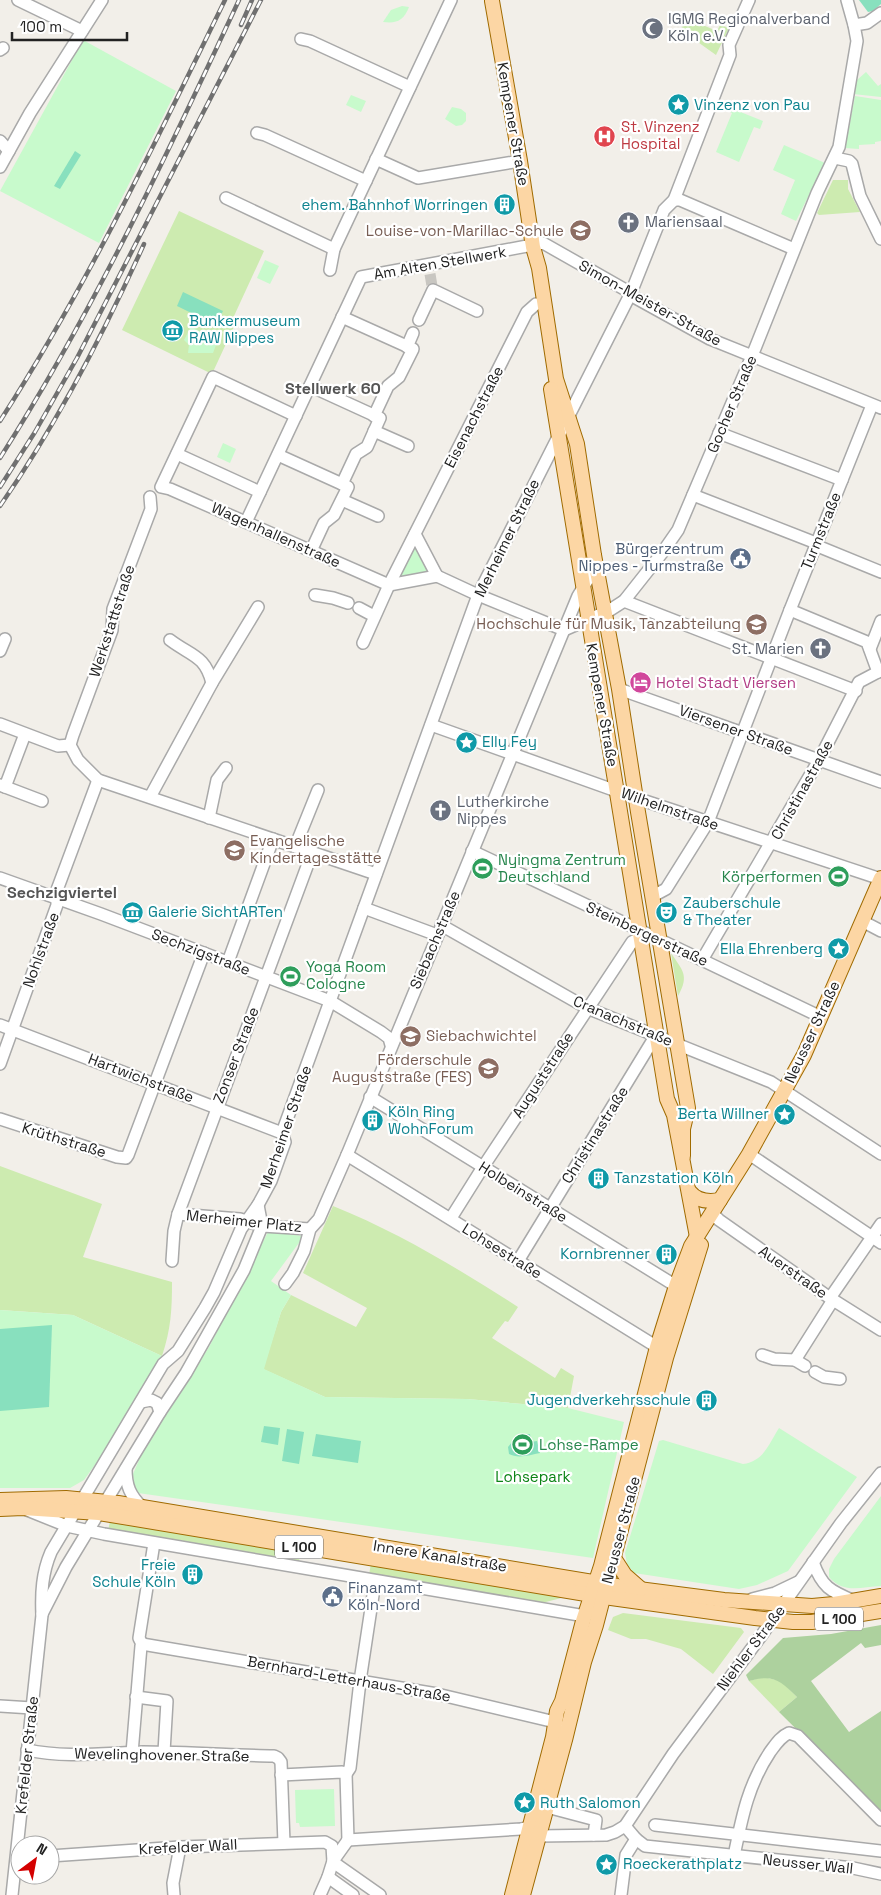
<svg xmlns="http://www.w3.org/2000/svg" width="881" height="1895" font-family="'Space Grotesk',sans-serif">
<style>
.grass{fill:#cdebb0}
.forest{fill:#add19e}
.park{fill:#c8facc}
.pitch{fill:#88e0be}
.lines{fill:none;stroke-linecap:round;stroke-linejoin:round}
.minor-tunnel{stroke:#c8c6c1;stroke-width:11;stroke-dasharray:11 5.5;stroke-linecap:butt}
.minor-casing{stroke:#a9a9a9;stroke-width:14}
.major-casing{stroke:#a06b00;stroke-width:16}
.minor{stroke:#fff;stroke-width:11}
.major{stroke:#fcd6a4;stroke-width:14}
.rail-casing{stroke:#707070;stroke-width:4.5}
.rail{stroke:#fff;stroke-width:2.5;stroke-dasharray:8;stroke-linecap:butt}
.labels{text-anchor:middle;stroke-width:4.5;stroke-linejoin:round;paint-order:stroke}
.shield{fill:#fff;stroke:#646464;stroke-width:1}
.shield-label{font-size:14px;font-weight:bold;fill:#222}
.worship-label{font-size:15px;fill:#5b616d;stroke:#fff;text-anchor:start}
.culture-label{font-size:15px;fill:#0d838f;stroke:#fff;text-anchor:start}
.street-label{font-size:15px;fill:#222;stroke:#fff}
.health-label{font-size:15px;fill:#be3a42;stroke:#fff;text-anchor:start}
.education-label{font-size:15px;fill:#785e54;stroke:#fff;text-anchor:end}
.service-label{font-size:15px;fill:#4e5e75;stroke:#fff;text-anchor:end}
.hotel-label{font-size:15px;fill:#b23c85;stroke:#fff;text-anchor:start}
.leisure-label{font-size:15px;fill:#27864d;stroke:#fff;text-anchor:start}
.park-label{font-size:15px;fill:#0c8416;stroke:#fff}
.neighbourhood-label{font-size:16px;font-weight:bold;fill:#555;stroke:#fff}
</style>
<rect width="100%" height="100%" fill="#f2efe9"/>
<g class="grass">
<polygon points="686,18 717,31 720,25 729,28 716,55 681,30"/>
<polygon points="833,180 848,180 848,189 860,212 819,215 817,213"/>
<polygon points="179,211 264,251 234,316 238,318 212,374 122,330"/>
<path d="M671,953C682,970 690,975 678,996Z"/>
<path d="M0,1166L102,1204L83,1257L172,1282C172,1310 171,1329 162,1356L73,1315L0,1310Z"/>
<path d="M333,1206C398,1232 459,1269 518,1307L508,1322L505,1321L492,1338L555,1378L561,1368L574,1376L568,1408L467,1399L325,1397L263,1369L281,1312L291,1295L356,1327L367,1308L303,1273Z"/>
<polygon points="110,1521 300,1552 299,1563 108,1531"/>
<polygon points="371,1563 565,1597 542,1603 369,1575"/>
<polygon points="623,1613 741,1628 744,1632 713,1674 681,1649 646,1639 631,1639 608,1630 613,1617"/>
<polygon points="763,1677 781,1681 797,1697 779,1712 749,1681"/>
</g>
<path class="forest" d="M881,1625V1645L865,1648L861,1643L811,1681L849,1732L881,1711V1813L779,1712L797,1697C780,1680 773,1674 749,1681L746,1675L783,1638L831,1634Z"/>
<g class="park">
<path d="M402,6L409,7C404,20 397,24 383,22L391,10Z"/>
<polygon points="83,40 176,91 99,243 0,191"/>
<polygon points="866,72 878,86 881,84 881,97 853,94 857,80"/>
<polygon points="351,95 366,101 361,112 346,105"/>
<polygon points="855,96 881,100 881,141 875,142 875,144 859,145 859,149 845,148"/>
<polygon points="452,107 461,109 466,113 466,121 462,125 456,126 445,119"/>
<polygon points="728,107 763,121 760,129 754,127 739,162 716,152 732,113 726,110"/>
<polygon points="784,145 825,163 796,221 781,214 795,180 773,170"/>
<polygon points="265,260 279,266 270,284 257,278"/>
<polygon points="191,327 218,340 213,353 188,353 189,345 184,340"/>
<polygon points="223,443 236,449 230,463 217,457"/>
<polygon points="415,540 432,574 395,581"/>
<polygon points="268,1232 304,1236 271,1281 291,1295 281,1312 264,1369 325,1397 467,1399 568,1408 624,1422 593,1558 138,1493 134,1485 133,1474 142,1453 209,1347"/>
<polygon points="0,1310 73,1315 162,1356 115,1437 84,1480 70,1488 0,1488"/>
<path d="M779,1428L857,1477L788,1571L757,1585L739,1589L634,1573L627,1564L625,1553L659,1441L663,1440L743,1464C764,1461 768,1445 779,1428Z"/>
<path d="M881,1496V1586C861,1587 843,1594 829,1577V1569L834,1559Z"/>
<polygon points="334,1789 335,1826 300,1827 299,1823 296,1823 295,1790"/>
</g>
<g class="pitch">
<polygon points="859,0 881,0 881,4 873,11 868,12"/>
<polygon points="75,151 81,155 60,189 54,186"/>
<polygon points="183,292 223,311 216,325 177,306"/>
<polygon points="52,1325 49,1407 0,1411 0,1329"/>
<polygon points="264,1426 280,1428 278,1445 261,1442"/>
<polygon points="287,1429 304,1432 299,1464 282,1461"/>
<polygon points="316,1434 361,1441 358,1463 312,1456"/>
<path d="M521,1434H530L531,1442L537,1441L540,1453C530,1455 518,1459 509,1454L508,1447L512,1442L521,1443Z"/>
</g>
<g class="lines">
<polyline class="minor-tunnel" points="430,274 432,286"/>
<defs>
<g id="minor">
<polyline points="18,0 82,31"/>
<polyline points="854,25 867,23 881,13"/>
<polyline points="301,39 310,41 410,87"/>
<polyline points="0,50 3,48"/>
<polyline points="257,133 265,135 366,181"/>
<polyline points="0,141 9,151"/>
<polyline points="835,158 849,161 852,164 860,196 881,239"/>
<polyline points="376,159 418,178 520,161"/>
<polyline points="0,167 30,113 102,0"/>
<polyline points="226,198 334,249"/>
<polyline points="674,200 680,200 794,249"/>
<polyline points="330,270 334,249 451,0"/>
<polyline points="342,317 413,349 399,377 388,386 374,416"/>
<polyline points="419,320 433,290 477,311"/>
<polyline points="407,347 413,333"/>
<polyline points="310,386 380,418 367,447 356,454 342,484 348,487 334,515 324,523 311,551"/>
<polyline points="296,416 213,377 161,487 170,489 389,585"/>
<polyline points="374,431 408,446"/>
<polyline points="719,433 842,480"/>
<polyline points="177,454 260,492"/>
<polyline points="278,455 342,484"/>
<polyline points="693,495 816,543"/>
<polyline points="150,497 151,509 113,609 112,630 73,735 70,745 78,760 98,780 376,874"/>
<polyline points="342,500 378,516"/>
<polyline points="246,522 361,277 543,243 631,293 634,297 710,339 881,408"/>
<polyline points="415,534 437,576"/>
<polyline points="815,545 881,572"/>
<polyline points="437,576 478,595 564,630 610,610 624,601 662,553 678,530 752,356 817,193 839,147 857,41 854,25 847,0"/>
<polyline points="389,585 437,576"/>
<polyline points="315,595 333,598 348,603"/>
<polyline points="624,601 856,691"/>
<polyline points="359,608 374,616"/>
<polyline points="790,610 867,642 878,672"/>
<path d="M170,640C191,656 205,655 212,683"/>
<polyline points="363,643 389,585 527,312 536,304"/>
<polyline points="870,649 881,621"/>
<polyline points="0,651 5,639"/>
<polyline points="619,689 881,782"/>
<polyline points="0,724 58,746 70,745"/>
<polyline points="431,725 636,798 881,879"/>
<polyline points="0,785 42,801"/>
<polyline points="5,787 25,734"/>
<polyline points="150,797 212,683 258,607"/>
<polyline points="209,818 217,780 226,768"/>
<polyline points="295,847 318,790"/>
<polyline points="472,851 633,927 821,1017"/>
<polyline points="0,878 101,914 330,1001 381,1032 389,1038 391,1045"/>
<polyline points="653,896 666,889 708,822 790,610 872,405"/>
<polyline points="364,908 437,935"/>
<polyline points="862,921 881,931"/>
<polyline points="441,925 587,1008 771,1082 881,1154"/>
<polyline points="702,960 819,760 859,682 878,672"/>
<polyline points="228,962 273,839"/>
<polyline points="0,1025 282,1133"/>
<polyline points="0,1064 57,905 57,890 98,780"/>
<polyline points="370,1097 676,1286"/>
<polyline points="0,1119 117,1157 126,1158 128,1155 204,953"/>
<polyline points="749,1154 881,1243"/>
<polyline points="347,1155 657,1347"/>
<polyline points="715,1207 714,1215 719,1220 830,1298 881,1330"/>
<polyline points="178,1214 240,1219 262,1226 310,1229"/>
<polyline points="451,1218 483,1167 632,942 640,938"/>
<polyline points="172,1261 174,1231 178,1214 312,853"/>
<polyline points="518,1261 656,1035"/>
<polyline points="285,1284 293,1273 304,1251 310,1229 319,1219 347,1155 578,596 596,566"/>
<polyline points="830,1298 881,1224"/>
<polyline points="762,1355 774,1359 795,1360 833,1300"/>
<polyline points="795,1360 805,1366"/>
<polyline points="815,1372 824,1377 840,1379"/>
<polyline points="141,1402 151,1400 157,1403 160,1412"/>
<path d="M126,1469C126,1486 130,1495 142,1507"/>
<polyline points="27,1510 67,1526 104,1534 585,1616"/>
<path d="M813,1562C822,1587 830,1591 854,1601"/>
<polyline points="752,1599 775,1593 798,1582"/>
<polyline points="42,1614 66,1567 160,1412 186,1373 244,1270 262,1226 258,1205"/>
<polyline points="142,1644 437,1694 555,1722 560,1727"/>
<polyline points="136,1697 167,1701 164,1752"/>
<polyline points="0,1706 32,1708"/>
<path d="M27,1750C65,1758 105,1753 143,1752C186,1752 230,1755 274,1756L278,1758L281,1762L284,1843"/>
<polyline points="132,1753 141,1646 142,1644 139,1638 154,1543"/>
<polyline points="346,1774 350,1768 360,1681 375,1582"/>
<polyline points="281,1775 342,1772 346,1774 348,1840"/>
<polyline points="547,1807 596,1820 594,1835"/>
<polyline points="655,1825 881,1851"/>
<polyline points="625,1826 636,1839 645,1846 853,1868 881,1874"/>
<polyline points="533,1838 539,1836 606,1835 615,1832 625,1826 673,1754 761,1636 841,1523 881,1473"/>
<polyline points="348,1840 521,1829 535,1826"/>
<polyline points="50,1856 180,1847 325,1842 332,1846 333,1862 380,1895"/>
<path d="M734,1856C742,1817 748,1785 770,1752C776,1744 780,1737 789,1733L798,1736L881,1820"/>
<polyline points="328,1877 353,1895"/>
<path d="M12,1895L42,1615C41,1593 42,1573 51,1552L163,1364L178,1351L205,1308L214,1292L241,1229L258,1205L271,1181L285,1142L282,1133L478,595L631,293L664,210L674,200L730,55L729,45L749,0"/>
<polyline points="174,1895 173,1883 180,1847"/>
<polyline points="320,1895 328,1877 333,1861 348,1840"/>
<polyline points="621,1895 626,1855 636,1839"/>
</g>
<g id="major">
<polyline points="492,1 520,161 533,247 539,268 556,379 577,444 594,555 619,689 638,812 688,1108 683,1129 683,1156"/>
<polyline points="551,389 667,1099 674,1115 697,1237"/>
<path d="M690,1192C697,1201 709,1202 720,1200"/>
<polyline points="0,1500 66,1498 118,1503 623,1587 724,1600 812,1606 834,1604 881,1596"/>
<polyline points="0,1509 23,1508 99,1513 604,1597 755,1618 793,1622 812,1622 881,1611"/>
<polyline points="614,1558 625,1575 641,1589"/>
<polyline points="512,1895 553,1737 557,1711 562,1701 583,1621 601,1566 657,1347 676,1286 691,1246 749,1154 804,1055 881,878"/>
<polyline points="523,1895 565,1740 584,1662 596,1625 666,1358 701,1245"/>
</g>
</defs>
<use href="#minor" class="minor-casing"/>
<use href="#major" class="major-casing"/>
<use href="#minor" class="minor"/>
<use href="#major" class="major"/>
<defs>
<g id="rail">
<polyline points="241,25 252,0"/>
<path d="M0,421C87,286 155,143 225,0"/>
<path d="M0,458C93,312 166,157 239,0"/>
<polyline points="0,487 35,432 77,358 261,0"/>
<path d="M0,506C57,424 103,335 144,244"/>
</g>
</defs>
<use href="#rail" class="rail-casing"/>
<use href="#rail" class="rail"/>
</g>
<defs>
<symbol id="mosque-disc" viewBox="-11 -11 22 22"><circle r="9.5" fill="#6b7280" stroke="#fff"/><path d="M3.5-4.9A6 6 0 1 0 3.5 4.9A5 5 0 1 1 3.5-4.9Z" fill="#fff"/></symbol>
<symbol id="sight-disc" viewBox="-11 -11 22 22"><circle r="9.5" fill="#0f9aa8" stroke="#fff"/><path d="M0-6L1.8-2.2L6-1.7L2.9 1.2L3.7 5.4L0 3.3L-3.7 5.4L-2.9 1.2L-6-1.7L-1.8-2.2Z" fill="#fff"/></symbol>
<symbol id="hospital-disc" viewBox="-11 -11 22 22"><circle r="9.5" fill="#e0444e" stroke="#fff"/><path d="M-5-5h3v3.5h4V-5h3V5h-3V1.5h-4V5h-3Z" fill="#fff"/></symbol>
<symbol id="building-disc" viewBox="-11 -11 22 22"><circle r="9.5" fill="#0f9aa8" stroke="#fff"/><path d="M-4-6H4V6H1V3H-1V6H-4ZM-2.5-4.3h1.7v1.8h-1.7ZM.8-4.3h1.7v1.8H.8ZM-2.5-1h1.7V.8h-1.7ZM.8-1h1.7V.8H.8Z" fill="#fff"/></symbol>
<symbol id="church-disc" viewBox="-11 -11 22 22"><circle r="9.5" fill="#6b7280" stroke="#fff"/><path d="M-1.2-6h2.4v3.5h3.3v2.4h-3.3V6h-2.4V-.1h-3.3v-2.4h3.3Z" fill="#fff"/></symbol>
<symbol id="school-disc" viewBox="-11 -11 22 22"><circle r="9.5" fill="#8d6e63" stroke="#fff"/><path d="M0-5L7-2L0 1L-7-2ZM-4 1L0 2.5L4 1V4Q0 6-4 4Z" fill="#fff"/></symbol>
<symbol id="museum-disc" viewBox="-11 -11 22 22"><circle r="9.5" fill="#0f9aa8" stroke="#fff"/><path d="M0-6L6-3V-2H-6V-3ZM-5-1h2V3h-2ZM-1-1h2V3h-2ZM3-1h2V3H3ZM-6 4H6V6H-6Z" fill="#fff"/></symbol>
<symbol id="civic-disc" viewBox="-11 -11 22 22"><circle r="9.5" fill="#5c6f8a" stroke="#fff"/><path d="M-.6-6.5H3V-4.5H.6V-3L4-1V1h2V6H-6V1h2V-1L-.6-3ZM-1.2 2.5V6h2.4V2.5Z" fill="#fff"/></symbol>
<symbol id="university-disc" viewBox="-11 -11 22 22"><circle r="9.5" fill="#8d6e63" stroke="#fff"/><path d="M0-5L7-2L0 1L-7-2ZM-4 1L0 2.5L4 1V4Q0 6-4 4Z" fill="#fff"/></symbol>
<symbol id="hotel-disc" viewBox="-11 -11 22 22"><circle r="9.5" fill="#d1479c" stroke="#fff"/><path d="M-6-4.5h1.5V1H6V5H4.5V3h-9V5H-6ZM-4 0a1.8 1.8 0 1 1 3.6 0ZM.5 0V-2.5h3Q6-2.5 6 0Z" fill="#fff"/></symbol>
<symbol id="stadium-disc" viewBox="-11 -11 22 22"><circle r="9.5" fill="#2e9e5b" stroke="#fff"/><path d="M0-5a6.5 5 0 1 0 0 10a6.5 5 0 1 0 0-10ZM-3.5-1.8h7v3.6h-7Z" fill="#fff"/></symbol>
<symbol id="theatre-disc" viewBox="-11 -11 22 22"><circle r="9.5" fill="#0f9aa8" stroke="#fff"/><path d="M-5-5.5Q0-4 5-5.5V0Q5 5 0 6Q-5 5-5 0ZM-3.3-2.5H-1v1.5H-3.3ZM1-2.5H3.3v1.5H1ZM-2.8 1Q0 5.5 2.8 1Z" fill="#fff"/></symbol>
</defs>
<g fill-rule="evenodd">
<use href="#mosque-disc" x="640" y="16" width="25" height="25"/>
<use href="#sight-disc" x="666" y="92" width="25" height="25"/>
<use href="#hospital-disc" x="592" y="124" width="25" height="25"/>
<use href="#building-disc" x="492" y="192" width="25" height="25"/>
<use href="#church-disc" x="616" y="210" width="25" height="25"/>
<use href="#school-disc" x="568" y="218" width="25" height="25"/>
<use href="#museum-disc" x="160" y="318" width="25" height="25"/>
<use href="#civic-disc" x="728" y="546" width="25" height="25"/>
<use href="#university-disc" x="744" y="612" width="25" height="25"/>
<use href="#church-disc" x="808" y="636" width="25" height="25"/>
<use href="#hotel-disc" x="628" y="670" width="25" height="25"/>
<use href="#sight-disc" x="454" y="730" width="25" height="25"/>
<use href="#church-disc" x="428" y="798" width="25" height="25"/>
<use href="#school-disc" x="222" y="838" width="25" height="25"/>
<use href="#stadium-disc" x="470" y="856" width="25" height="25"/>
<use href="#stadium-disc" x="826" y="864" width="25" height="25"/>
<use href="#museum-disc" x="120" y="900" width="25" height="25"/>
<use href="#theatre-disc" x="654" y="900" width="25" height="25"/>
<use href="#sight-disc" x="826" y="936" width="25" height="25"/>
<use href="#stadium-disc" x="278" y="964" width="25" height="25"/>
<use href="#school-disc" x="398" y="1024" width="25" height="25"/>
<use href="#school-disc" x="476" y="1056" width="25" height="25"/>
<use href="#sight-disc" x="772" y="1102" width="25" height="25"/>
<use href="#building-disc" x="360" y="1108" width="25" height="25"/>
<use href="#building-disc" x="586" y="1166" width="25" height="25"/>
<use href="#building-disc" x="654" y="1242" width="25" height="25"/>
<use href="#building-disc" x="694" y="1388" width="25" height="25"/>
<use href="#stadium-disc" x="510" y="1432" width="25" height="25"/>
<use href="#building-disc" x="180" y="1562" width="25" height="25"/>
<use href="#civic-disc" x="320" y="1584" width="25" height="25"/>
<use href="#sight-disc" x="512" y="1790" width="25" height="25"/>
<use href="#sight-disc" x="594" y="1852" width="25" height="25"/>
</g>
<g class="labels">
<g class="shield">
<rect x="275" y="1535.5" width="48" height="23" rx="4"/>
<rect x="815" y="1607.5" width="48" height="23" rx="4"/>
</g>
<g class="shield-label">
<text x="299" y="1552">L 100</text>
<text x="839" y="1624">L 100</text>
</g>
<g class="worship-label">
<text x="668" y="24">IGMG Regionalverband<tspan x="668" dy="17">Köln e.V.</tspan></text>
<text x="645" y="227">Mariensaal</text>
<text x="804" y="654" text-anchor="end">St. Marien</text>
<text x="457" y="807">Lutherkirche<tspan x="457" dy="17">Nippes</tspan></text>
</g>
<g class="culture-label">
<text x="694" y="110">Vinzenz von Pau</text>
<text x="488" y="210" text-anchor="end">ehem. Bahnhof Worringen</text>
<text x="189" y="326">Bunkermuseum<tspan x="189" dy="17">RAW Nippes</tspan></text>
<text x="482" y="747">Elly Fey</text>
<text x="683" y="908">Zauberschule<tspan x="683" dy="17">&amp; Theater</tspan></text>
<text x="148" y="917">Galerie SichtARTen</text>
<text x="823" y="954" text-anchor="end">Ella Ehrenberg</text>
<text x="388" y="1117">Köln Ring<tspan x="388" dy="17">WohnForum</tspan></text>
<text x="769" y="1119" text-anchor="end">Berta Willner</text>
<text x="614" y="1183">Tanzstation Köln</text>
<text x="650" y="1259" text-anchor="end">Kornbrenner</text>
<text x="691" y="1405" text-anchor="end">Jugendverkehrsschule</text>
<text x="176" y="1570" text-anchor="end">Freie<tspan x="176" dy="17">Schule Köln</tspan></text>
<text x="540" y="1808">Ruth Salomon</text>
<text x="623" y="1869">Roeckerathplatz</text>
</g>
<g class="street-label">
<text transform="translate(513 124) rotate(80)" y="5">Kempener Straße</text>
<text transform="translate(440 263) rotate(-10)" y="5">Am Alten Stellwerk</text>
<text transform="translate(650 303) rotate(29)" y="5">Simon-Meister-Straße</text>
<text transform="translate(732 404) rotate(-67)" y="5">Gocher Straße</text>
<text transform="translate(474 417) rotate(-63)" y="5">Eisenachstraße</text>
<text transform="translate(821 531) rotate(-68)" y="5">Turmstraße</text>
<text transform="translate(276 535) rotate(24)" y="5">Wagenhallenstraße</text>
<text transform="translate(507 538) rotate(-64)" y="5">Merheimer Straße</text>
<text transform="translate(112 621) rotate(-72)" y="5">Werkstattstraße</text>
<text transform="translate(602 705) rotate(80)" y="5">Kempener Straße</text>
<text transform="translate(736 730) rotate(20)" y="5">Viersener Straße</text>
<text transform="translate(802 790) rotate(-61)" y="5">Christinastraße</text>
<text transform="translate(670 809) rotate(19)" y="5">Wilhelmstraße</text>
<text transform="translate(647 934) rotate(25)" y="5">Steinbergerstraße</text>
<text transform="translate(435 940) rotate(-67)" y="5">Siebachstraße</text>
<text transform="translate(41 950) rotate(-70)" y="5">Nohlstraße</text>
<text transform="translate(201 952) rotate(21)" y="5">Sechzigstraße</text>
<text transform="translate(623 1021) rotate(23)" y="5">Cranachstraße</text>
<text transform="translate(812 1032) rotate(-65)" y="5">Neusser Straße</text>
<text transform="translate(236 1055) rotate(-69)" y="5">Zonser Straße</text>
<text transform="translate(543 1075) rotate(-57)" y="5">Auguststraße</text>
<text transform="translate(141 1078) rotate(21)" y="5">Hartwichstraße</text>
<text transform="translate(286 1127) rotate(-71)" y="5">Merheimer Straße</text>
<text transform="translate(595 1135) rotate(-58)" y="5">Christinastraße</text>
<text transform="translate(64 1140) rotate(17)" y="5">Krüthstraße</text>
<text transform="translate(523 1192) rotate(32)" y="5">Holbeinstraße</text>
<text transform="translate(244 1221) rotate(6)" y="5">Merheimer Platz</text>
<text transform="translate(502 1251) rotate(32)" y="5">Lohsestraße</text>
<text transform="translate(793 1272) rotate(35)" y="5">Auerstraße</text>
<text transform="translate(621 1530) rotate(-75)" y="5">Neusser Straße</text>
<text transform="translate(440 1556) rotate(9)" y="5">Innere Kanalstraße</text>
<text transform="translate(751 1648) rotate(-53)" y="5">Niehler Straße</text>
<text transform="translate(349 1679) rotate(10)" y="5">Bernhard-Letterhaus-Straße</text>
<text transform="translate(27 1755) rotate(-84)" y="5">Krefelder Straße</text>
<text transform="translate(162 1755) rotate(1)" y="5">Wevelinghovener Straße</text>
<text transform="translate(188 1847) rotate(-3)" y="5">Krefelder Wall</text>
<text transform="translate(808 1864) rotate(6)" y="5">Neusser Wall</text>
</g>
<g class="health-label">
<text x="621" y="132">St. Vinzenz<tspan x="621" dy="17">Hospital</tspan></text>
</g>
<g class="education-label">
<text x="564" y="236">Louise-von-Marillac-Schule</text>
<text x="741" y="629">Hochschule für Musik, Tanzabteilung</text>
<text x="250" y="846" text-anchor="start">Evangelische<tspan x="250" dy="17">Kindertagesstätte</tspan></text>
<text x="426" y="1041" text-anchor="start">Siebachwichtel</text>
<text x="472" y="1065">Förderschule<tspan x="472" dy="17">Auguststraße (FES)</tspan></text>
</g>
<g class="service-label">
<text x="724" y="554">Bürgerzentrum<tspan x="724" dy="17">Nippes - Turmstraße</tspan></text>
<text x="348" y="1593" text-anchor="start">Finanzamt<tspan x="348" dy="17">Köln-Nord</tspan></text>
</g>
<g class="hotel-label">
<text x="656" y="688">Hotel Stadt Viersen</text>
</g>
<g class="leisure-label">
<text x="498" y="865">Nyingma Zentrum<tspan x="498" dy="17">Deutschland</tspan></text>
<text x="822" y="882" text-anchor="end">Körperformen</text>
<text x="306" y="972">Yoga Room<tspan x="306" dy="17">Cologne</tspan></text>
<text x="539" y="1450">Lohse-Rampe</text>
</g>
<g class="park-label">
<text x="533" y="1482">Lohsepark</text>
</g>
<g class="neighbourhood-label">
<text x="333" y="394">Stellwerk 60</text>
<text x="62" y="898">Sechzigviertel</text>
</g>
</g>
<g transform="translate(35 1860) rotate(32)"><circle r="24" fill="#ffffff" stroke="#a7a7a7"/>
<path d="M0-4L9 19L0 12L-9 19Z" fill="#d40000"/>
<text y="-8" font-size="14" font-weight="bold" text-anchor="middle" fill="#222222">N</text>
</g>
<path d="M12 32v8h115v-8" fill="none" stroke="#222222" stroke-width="2.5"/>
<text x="20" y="32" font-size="15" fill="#222222" stroke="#ffffff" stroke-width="4" paint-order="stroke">100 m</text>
</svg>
